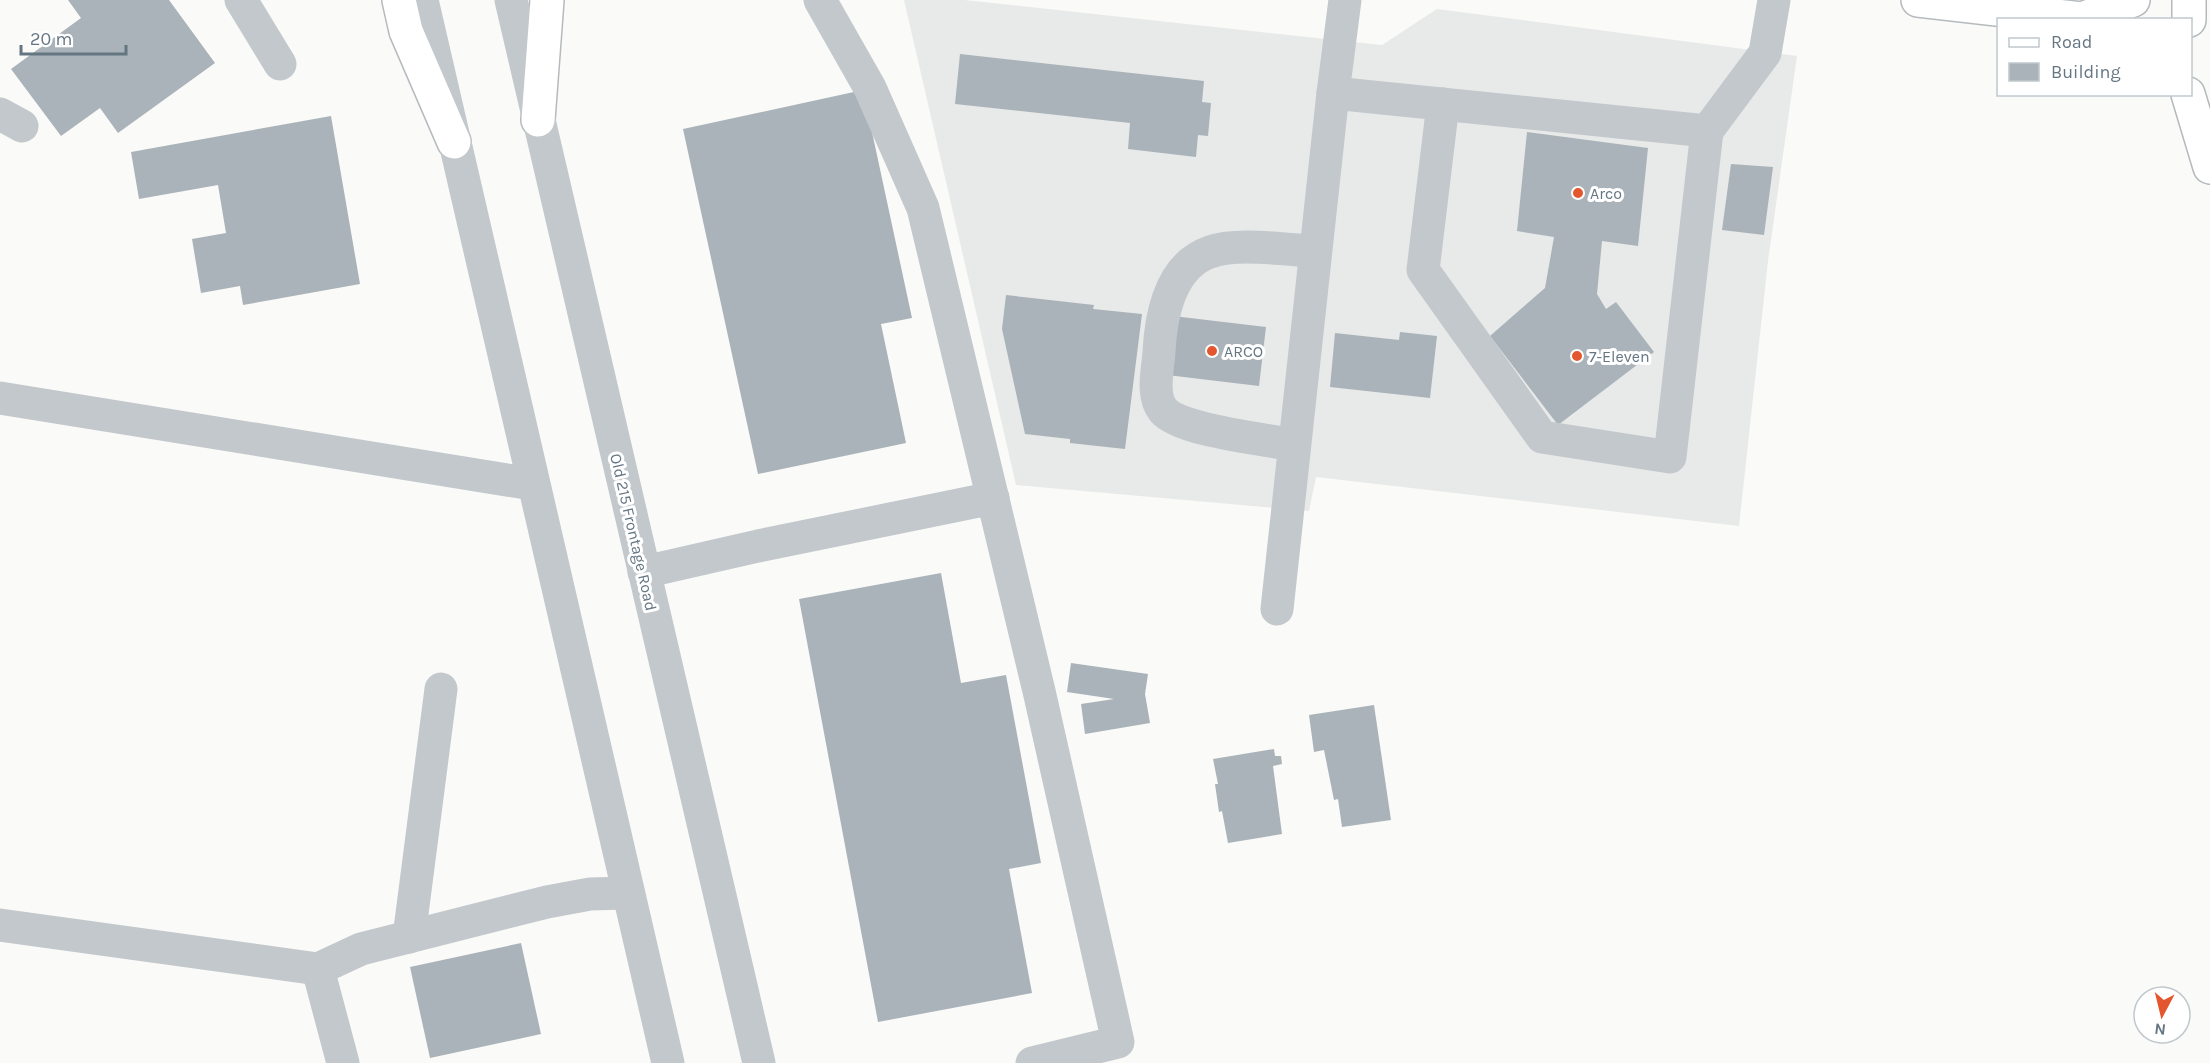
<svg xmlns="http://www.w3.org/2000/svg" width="2210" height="1063" font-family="Karla,sans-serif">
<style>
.built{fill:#e8e9e9}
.building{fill:#aab3b9}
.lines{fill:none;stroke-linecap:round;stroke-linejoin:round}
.major-casing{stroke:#b5babe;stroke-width:36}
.highway-casing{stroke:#b4b9bd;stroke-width:36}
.minor{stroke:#c3c8cc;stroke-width:33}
.major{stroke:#fff;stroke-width:33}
.highway{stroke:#fff;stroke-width:33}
.poi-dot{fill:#e4572e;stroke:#fff;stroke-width:2}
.labels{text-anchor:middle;stroke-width:6;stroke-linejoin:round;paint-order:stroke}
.poi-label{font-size:16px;fill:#657683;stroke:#fff;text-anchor:start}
.street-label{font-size:16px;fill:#657683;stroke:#fff}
</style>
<rect width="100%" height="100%" fill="#fafaf8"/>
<polygon class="built" points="904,0 965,0 1382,45 1437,9 1797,56 1768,261 1739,526 1316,477 1309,511 1016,485"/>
<g class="building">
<polygon points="68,0 169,0 215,63 118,133 100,108 61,136 11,69 81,18"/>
<polygon points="960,54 1204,81 1202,102 1211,103 1208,136 1198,135 1196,157 1128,149 1130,123 955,104"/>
<polygon points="863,90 912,318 881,324 906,443 758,474 683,129"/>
<polygon points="331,116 360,284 243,305 240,286 201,293 192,239 226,233 218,185 139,199 131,152"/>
<polygon points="1527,132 1648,148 1638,246 1602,241 1597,294 1606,309 1616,302 1654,352 1558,425 1490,336 1545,288 1554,237 1517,231"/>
<polygon points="1731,164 1773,167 1764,235 1722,230"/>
<polygon points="1006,295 1094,305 1093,309 1142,314 1125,449 1070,443 1070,439 1025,434 1002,329"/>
<polygon points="1173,316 1266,327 1259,386 1167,375"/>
<polygon points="1400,332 1437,336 1430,398 1330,387 1335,333 1399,340"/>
<polygon points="941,573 961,683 1006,675 1041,863 1009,869 1032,993 878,1022 799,599"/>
<polygon points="1071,663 1148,674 1145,694 1150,723 1085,734 1081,704 1114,699 1067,692"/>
<polygon points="1374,705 1391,820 1342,827 1338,799 1334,800 1324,750 1314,752 1309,715"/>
<polygon points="1274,749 1275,756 1281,756 1282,764 1273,766 1282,834 1228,843 1222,811 1219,812 1215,784 1218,784 1213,759"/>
<polygon points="521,943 541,1034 430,1058 410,967"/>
</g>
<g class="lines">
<defs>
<g id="major">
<polyline points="399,0 406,31 454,142"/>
<polyline points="1918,0 2082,19 2133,0"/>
<polyline points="538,120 547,0"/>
</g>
<g id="highway">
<polyline points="2189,20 2189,0"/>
<polyline points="2188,94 2210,167"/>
</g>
</defs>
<use href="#major" class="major-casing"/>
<use href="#highway" class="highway-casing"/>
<g class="minor">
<polyline points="241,0 280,64"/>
<polyline points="422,0 668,1063"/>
<polyline points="511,0 759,1063"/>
<polyline points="820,0 870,88 923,208 1039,691 1118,1042 1032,1063"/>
<polyline points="1333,93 1707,131 1765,53 1774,0"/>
<polyline points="1443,104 1423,270 1542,437 1670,457 1707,131"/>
<polyline points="0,114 22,126"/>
<polyline points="0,398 532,484"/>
<path d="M1294,445C1265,439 1180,431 1163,410C1151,395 1158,369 1159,352C1161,315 1170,266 1210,252C1236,242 1286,250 1315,251"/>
<polyline points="644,572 758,546 993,498"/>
<polyline points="1277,609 1333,93 1345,0"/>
<polyline points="0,925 318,969 361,949 547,902 590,894 628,893"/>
<polyline points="409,937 441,689"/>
<polyline points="318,969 343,1063"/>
</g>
<use href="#major" class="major"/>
<use href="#highway" class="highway"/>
</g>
<g class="poi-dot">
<circle cx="1578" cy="193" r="6"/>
<circle cx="1212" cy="351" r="6"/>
<circle cx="1577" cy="356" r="6"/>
</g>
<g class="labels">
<g class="poi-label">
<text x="1590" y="199">Arco</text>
<text x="1224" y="357">ARCO</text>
<text x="1589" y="362">7-Eleven</text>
</g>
<g class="street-label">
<text transform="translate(634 532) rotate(77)" y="6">Old 215 Frontage Road</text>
</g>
</g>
<rect x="1997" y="18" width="195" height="78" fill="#ffffff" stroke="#c1c8cd" stroke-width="1.5"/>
<rect x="2009" y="38" width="30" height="9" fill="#ffffff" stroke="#c1c8cd" stroke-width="1.5"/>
<text x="2051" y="48" font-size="18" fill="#657683">Road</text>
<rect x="2009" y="63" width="30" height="18" fill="#aab3b9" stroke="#c1c8cd" stroke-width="1.5"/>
<text x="2051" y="78" font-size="18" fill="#657683">Building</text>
<g transform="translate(2162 1015) rotate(187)"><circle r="28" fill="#ffffff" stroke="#c1c8cd" stroke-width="1.5"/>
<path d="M0-4.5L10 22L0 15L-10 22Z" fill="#e4572e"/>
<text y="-9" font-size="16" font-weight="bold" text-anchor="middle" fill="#657683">N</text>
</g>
<path d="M21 45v9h105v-9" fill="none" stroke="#657683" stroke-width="3"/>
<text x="30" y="45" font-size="18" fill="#657683" stroke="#ffffff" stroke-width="4.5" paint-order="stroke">20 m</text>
</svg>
